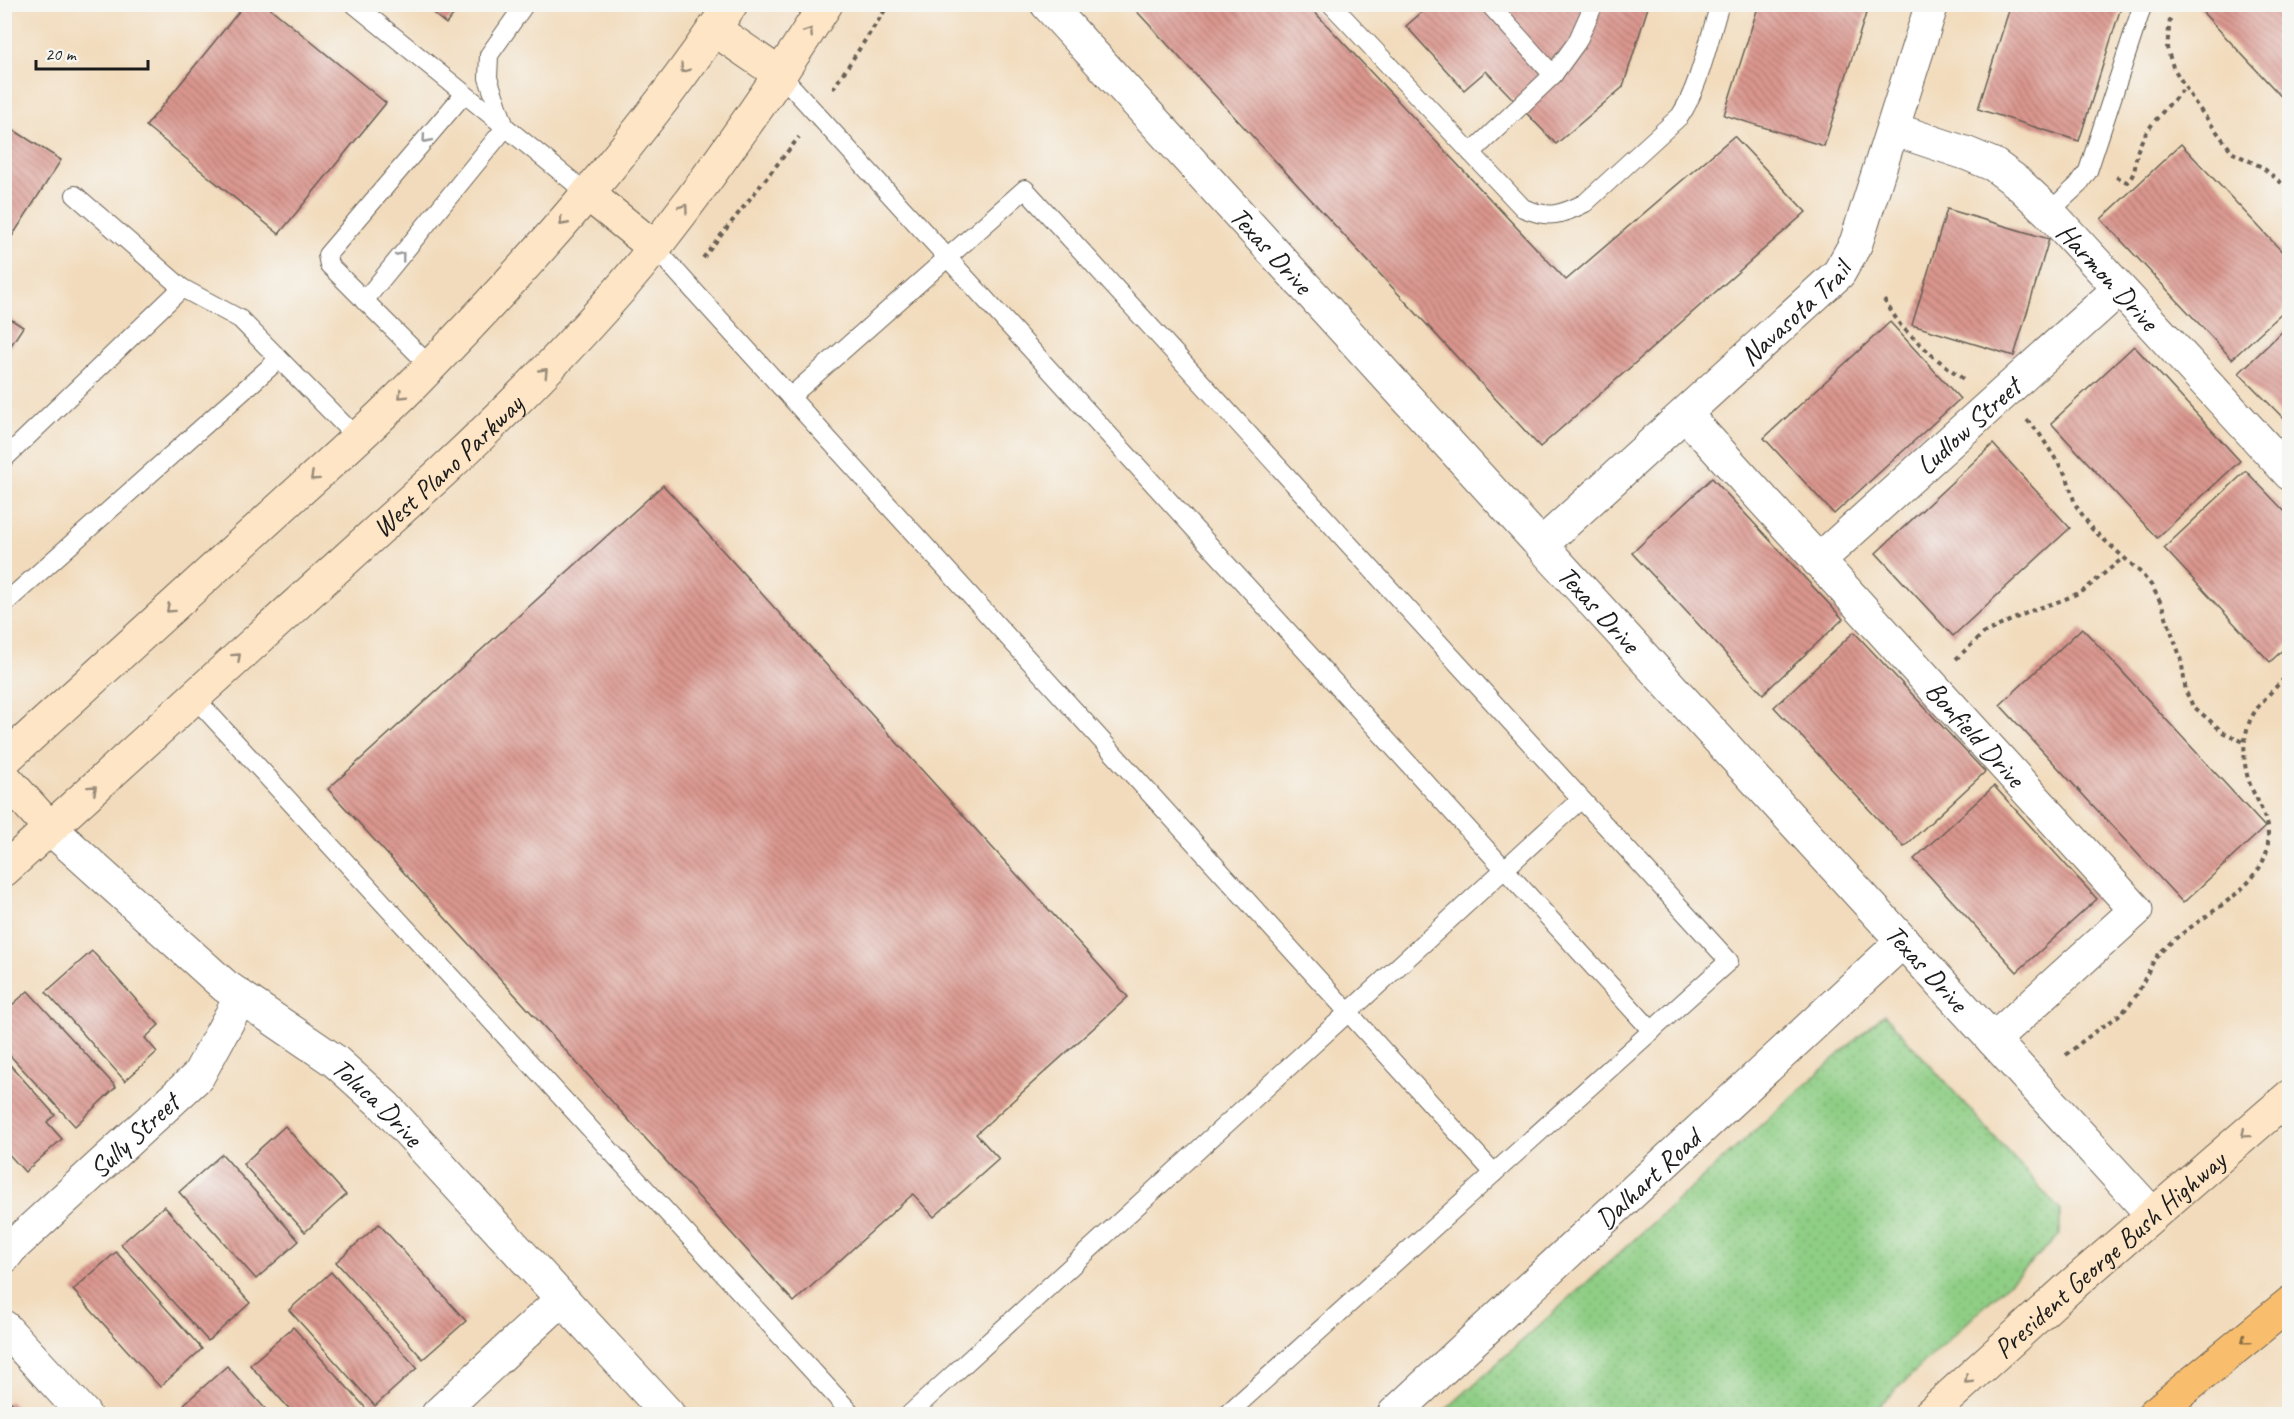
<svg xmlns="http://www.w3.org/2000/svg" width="2294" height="1419" font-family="Caveat,sans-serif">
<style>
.grass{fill:url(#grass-dots);stroke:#567550;stroke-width:1.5}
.building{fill:url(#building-back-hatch)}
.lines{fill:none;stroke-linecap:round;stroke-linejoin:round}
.lane-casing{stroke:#675f54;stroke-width:20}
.street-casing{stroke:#675f54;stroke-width:35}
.secondary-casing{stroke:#675f54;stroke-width:35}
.highway-casing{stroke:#675f54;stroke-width:35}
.path{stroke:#675f54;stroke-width:4;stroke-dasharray:4.5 4.5;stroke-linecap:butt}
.lane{stroke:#fff;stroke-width:18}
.street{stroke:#fff;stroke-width:33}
.secondary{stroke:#fde5c5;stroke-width:33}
.highway{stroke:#f9be6d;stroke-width:33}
.oneway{stroke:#988b79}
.oneway2{stroke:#999}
.oneway3{stroke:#8a6d44}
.labels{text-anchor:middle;stroke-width:6;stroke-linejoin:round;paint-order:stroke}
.street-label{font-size:28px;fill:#1c1c1c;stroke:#f6f6f2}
</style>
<defs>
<pattern id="grass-dots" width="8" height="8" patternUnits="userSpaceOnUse" patternTransform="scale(1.5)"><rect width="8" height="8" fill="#8fce85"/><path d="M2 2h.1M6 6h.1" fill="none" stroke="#7bb072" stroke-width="1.8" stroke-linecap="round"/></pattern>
<pattern id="building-back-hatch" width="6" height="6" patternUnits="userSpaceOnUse" patternTransform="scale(1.5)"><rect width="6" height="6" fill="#da968e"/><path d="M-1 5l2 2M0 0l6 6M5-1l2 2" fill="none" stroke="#b07a73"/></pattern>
</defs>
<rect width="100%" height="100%" fill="#f6f6f2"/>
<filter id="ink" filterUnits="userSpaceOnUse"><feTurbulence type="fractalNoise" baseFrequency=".0167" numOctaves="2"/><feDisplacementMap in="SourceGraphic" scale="12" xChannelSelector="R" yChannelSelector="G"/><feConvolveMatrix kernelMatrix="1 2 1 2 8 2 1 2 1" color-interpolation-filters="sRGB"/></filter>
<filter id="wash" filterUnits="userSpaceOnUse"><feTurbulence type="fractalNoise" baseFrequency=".008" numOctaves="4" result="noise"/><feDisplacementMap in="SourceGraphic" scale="24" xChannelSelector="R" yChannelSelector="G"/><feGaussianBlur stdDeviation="1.35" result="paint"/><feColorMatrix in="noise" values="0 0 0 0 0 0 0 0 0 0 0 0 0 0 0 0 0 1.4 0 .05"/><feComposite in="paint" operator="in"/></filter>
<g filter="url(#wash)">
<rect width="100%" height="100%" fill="#f2dbbc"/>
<polygon class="grass" points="1884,1014 2060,1210 2060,1235 1870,1414 1441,1414"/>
<g id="blocks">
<g class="building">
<polygon points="245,4 265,4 386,103 279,234 146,126"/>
<polygon points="422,4 462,4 446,24"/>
<polygon points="1130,4 1307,4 1566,280 1734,136 1806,212 1540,447"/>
<polygon points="1427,4 1649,4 1623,87 1556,144 1486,71 1464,90 1406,26 1429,6"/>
<polygon points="1759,4 1869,4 1824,146 1724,115"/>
<polygon points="2011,4 2122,4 2079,141 1978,109"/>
<polygon points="2195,4 2290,4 2290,106"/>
<polygon points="4,124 61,160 4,249"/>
<polygon points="2181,144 2290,260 2290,305 2232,359 2101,219"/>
<polygon points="1947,209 2049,239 2014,356 1912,325"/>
<polygon points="4,315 23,327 4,356"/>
<polygon points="1890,322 1960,399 1834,514 1764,438"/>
<polygon points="2290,324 2290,425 2239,373"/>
<polygon points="2134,346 2240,461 2157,538 2051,423"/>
<polygon points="1993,444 2070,528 1953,636 1876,553"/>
<polygon points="2246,471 2290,517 2290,643 2270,662 2164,548"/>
<polygon points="1712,478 1843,619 1763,694 1632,553"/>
<polygon points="663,485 1128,997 976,1134 999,1159 934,1217 913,1194 794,1302 328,789"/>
<polygon points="2082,628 2265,827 2183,903 2000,705"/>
<polygon points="1854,632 1985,772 1904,847 1774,707"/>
<polygon points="1994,786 2097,899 2017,972 1914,859"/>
<polygon points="92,951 159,1025 145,1038 157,1052 125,1081 46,992"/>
<polygon points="28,991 116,1087 75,1126 4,1049 4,1012"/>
<polygon points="4,1058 55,1115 47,1122 62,1139 25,1172 4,1149"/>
<polygon points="285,1126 346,1195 305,1232 243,1164"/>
<polygon points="222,1154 299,1241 256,1279 179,1192"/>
<polygon points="164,1206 250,1303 208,1341 121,1244"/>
<polygon points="379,1224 466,1321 423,1359 336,1262"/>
<polygon points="116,1252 202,1349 160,1387 73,1290"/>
<polygon points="331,1272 417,1368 375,1406 289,1310"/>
<polygon points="293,1327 371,1414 294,1414 250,1365"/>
<polygon points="227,1366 270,1414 194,1414 184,1404"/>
<polygon points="10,1401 22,1414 29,1407 36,1414 4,1414 4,1405"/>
</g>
</g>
</g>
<g filter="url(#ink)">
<use href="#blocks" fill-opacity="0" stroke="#675f54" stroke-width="1.5"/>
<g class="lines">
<defs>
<g id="lane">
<polyline points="354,4 588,194"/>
<path d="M1331,4L1523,208C1549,219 1561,215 1585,203L1680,116C1699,88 1709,38 1720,4"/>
<polyline points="1489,4 1553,75"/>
<polyline points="781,75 1652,1031"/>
<polyline points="505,127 488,78 489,55 525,4"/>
<polyline points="1471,153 1553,75 1577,42 1594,4"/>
<polyline points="75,195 182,288"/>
<polyline points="2049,212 2078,185 2088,171 2143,4"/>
<polyline points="655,248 1494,1173"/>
<polyline points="364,301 505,128"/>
<polyline points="430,366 329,265 327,255 464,94"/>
<polyline points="790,397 1025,189 1729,961 1227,1414"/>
<polyline points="4,459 182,288 240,319 357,438"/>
<polyline points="4,604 279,359"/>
<polyline points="194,697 852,1414"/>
<polyline points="910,1414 1581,799"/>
</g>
<g id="street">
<path id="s1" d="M1047,4L2152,1214"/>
<path id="s2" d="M1893,129L1968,154L1994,165L2017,182L2049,212L2290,474"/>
<path id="s3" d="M1685,414L2136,910L1993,1040"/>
<path id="s4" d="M1541,545L1839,273L1856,243L1932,4"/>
<path id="s5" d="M1818,561L2119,289"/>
<path id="s6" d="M50,828L225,986L335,1061L385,1106L668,1414"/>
<path id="s7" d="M4,1257L11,1248L198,1076L241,997"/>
<polyline points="4,1327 84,1414"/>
<polyline points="438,1414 562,1299"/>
<path id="s8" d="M1394,1414L1903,941"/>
</g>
<g id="secondary">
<polyline points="714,29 781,75"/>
<polyline points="588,194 655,248"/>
<path d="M4,760C90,681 176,603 262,525C315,476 370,429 420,377C533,261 641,139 731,4"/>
<polyline points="4,777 50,828"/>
<path id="s9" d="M4,870L442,472C517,402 591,328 655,247C716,169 773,87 826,4"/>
<path id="s10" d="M1930,1414L2072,1285L2290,1096"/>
</g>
<polyline id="highway" points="2154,1414 2290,1303"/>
</defs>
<use href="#lane" class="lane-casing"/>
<use href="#street" class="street-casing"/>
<use href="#secondary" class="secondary-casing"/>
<use href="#highway" class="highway-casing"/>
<g class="path">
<polyline points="2170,19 2167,48 2173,67 2195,103 2233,153 2262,167 2290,190"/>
<polyline points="833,89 889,4"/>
<path d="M2116,177L2127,182C2139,171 2133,161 2139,147C2148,124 2169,106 2185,87"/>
<polyline points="703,258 799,137"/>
<polyline points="1884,300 1901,326 1934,357 1966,381"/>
<polyline points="2027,420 2039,433 2067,477 2075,504 2092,529 2139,571 2152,586 2162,605 2181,659 2186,692 2193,706 2224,733 2246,743"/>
<polyline points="1956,659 1984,633 2033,610 2063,600 2083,591 2123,558"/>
<path d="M2066,1055C2074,1049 2082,1041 2091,1035C2104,1025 2120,1017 2130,1004C2143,989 2147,967 2160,953C2190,920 2256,895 2267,850C2271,830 2264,814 2256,797C2244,777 2241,749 2248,726C2254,706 2276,688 2290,672"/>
</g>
<use href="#lane" class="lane"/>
<use href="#street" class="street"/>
<use href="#secondary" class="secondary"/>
<use href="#highway" class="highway"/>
</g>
<defs><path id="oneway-chevron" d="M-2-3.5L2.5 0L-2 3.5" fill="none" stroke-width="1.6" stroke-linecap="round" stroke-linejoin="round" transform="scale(1.5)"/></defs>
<g class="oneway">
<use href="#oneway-chevron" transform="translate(809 32) rotate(-57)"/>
<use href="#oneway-chevron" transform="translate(684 69) rotate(127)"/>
<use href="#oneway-chevron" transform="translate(684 208) rotate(-54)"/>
<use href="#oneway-chevron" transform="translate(563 222) rotate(132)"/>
<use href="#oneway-chevron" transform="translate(544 372) rotate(-46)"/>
<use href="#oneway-chevron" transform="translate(402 395) rotate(136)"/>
<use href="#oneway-chevron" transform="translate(314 477) rotate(138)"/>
<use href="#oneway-chevron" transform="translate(170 609) rotate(138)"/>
<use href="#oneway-chevron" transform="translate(237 657) rotate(-42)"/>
<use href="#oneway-chevron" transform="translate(93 789) rotate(-42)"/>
<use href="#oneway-chevron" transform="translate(2245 1134) rotate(140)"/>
<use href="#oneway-chevron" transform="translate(1968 1380) rotate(137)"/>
</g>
<g class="oneway2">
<use href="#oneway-chevron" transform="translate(426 139) rotate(130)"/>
<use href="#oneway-chevron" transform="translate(401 256) rotate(-51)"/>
</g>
<use class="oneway3" href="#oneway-chevron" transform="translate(2245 1340) rotate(141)"/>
</g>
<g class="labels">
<g class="street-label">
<text dy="10" stroke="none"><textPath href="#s1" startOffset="333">Texas Drive</textPath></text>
<text dy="10" stroke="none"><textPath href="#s2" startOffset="267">Harmon Drive</textPath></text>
<text dy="10" stroke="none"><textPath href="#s4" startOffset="344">Navasota Trail</textPath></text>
<text dy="10" stroke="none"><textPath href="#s5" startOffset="202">Ludlow Street</textPath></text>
<text dy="10" stroke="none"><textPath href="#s9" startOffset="600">West Plano Parkway</textPath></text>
<text dy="10" stroke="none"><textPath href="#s1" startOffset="819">Texas Drive</textPath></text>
<text dy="10" stroke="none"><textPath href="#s3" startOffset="432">Bonfield Drive</textPath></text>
<text dy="10" stroke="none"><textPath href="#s1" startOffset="1305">Texas Drive</textPath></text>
<text dy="10" stroke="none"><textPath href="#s6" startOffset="428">Toluca Drive</textPath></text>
<text dy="10" stroke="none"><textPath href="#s7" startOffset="178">Sully Street</textPath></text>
<text dy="10" stroke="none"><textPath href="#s8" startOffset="346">Dalhart Road</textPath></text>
<text dy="10" stroke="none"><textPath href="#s10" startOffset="240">President George Bush Highway</textPath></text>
</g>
</g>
<rect width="2294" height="1419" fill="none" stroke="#f6f6f2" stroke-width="24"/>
<path d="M36 60v9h112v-9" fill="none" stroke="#1c1c1c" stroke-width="3"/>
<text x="45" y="60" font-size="18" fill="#1c1c1c" stroke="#f6f6f2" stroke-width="4.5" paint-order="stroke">20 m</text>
</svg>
